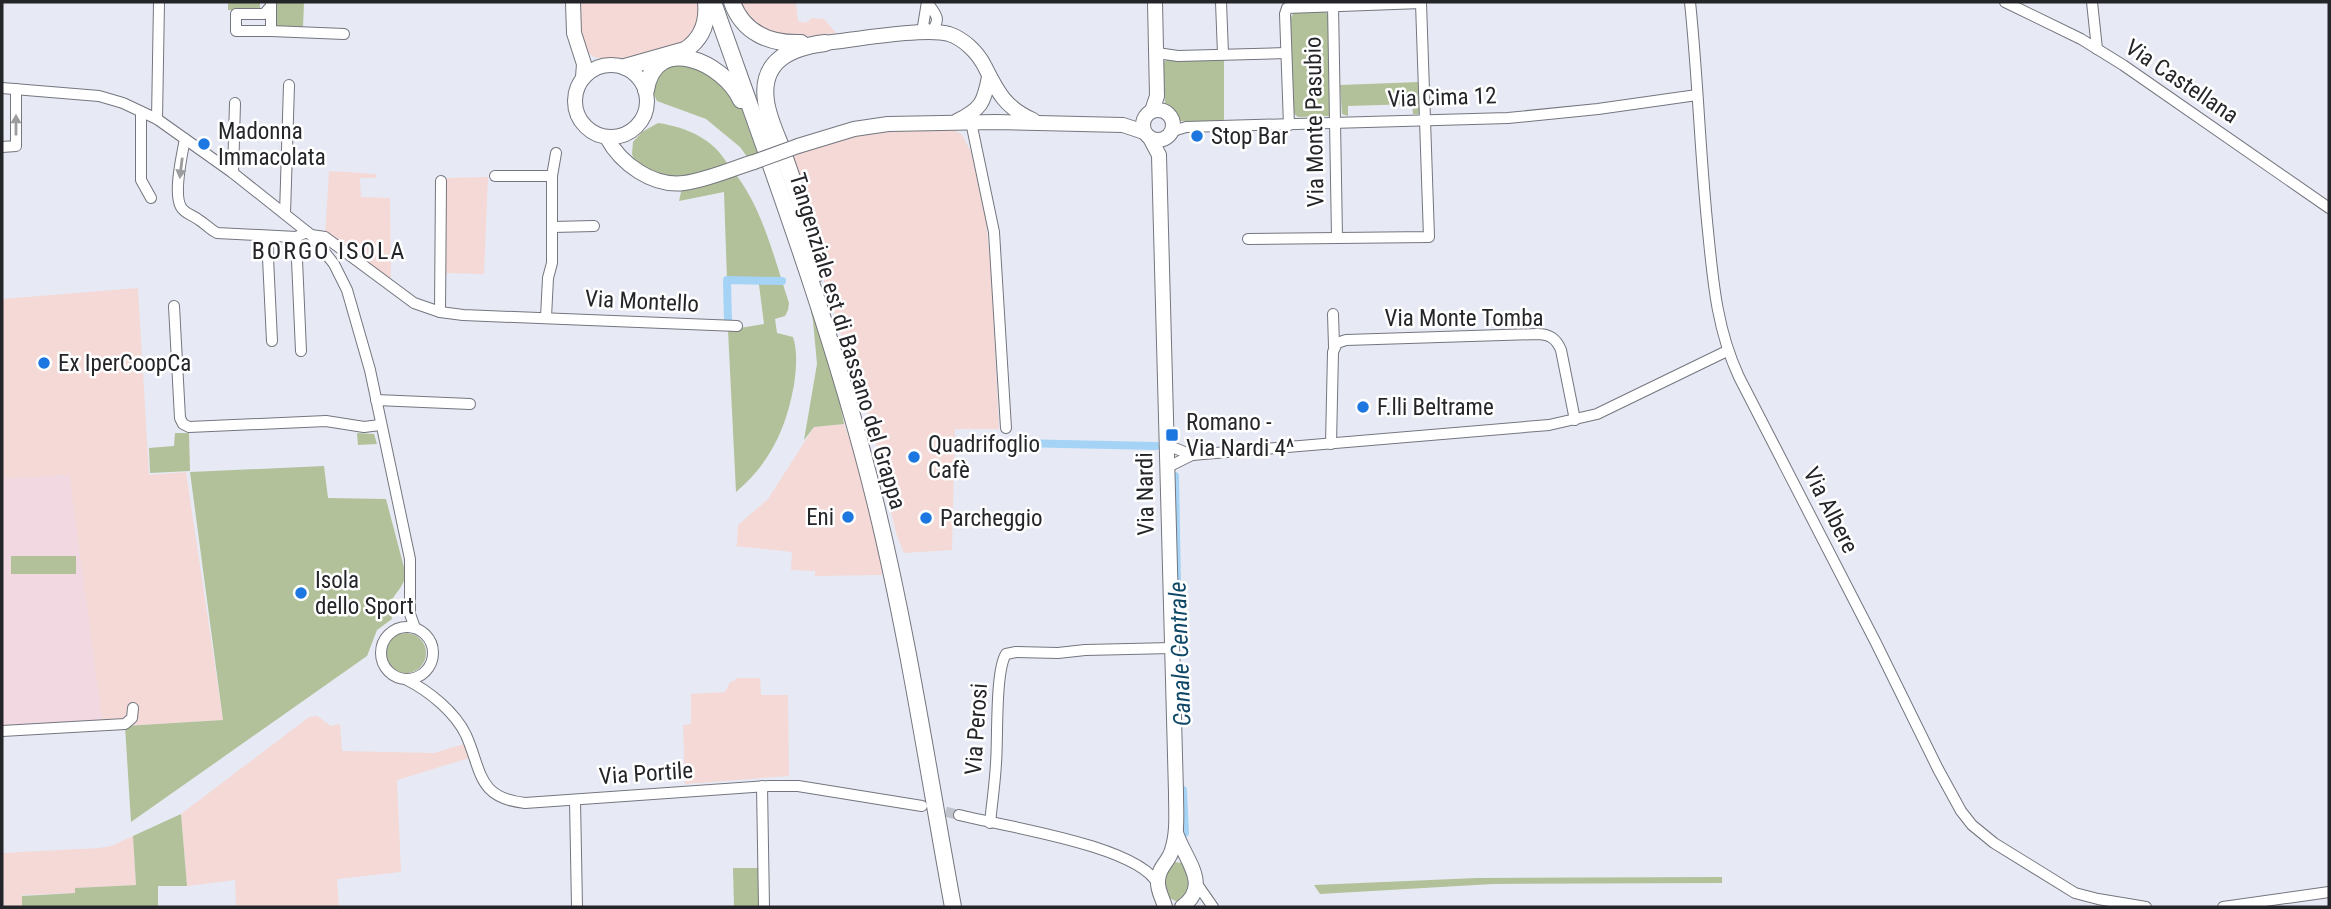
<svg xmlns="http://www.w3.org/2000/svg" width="2331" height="909" font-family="'Roboto Condensed',sans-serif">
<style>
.industrial{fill:#f4d9d6}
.education{fill:#f2d8e0}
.green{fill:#b2c199}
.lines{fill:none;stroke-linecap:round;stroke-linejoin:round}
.canal{stroke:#a5d3f5;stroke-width:8}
.minor-tunnel{stroke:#c0c3cb;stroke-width:10;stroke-dasharray:10 5;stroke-linecap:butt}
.minor-casing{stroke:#74767f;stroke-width:12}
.major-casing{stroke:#74767f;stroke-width:16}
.highway-casing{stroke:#74767f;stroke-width:18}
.minor{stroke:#fff;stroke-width:10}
.major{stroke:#fff;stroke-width:14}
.highway{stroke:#fff;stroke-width:16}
.major-bridge-casing{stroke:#74767f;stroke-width:16;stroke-linecap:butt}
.major-bridge{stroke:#fff;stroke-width:14}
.oneway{fill:#9c9d9f}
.poi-dot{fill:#1d77e0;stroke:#fff;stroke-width:2.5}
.labels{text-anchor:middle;stroke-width:5;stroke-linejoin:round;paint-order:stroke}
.street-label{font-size:23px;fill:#242529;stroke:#fff}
.poi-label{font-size:23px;fill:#242529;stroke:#fff;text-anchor:start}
.neighbourhood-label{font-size:24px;letter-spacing:2px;fill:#242529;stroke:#fff}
.water-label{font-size:24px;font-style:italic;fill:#0f4767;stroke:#fff}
</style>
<rect width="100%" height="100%" fill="#e7eaf4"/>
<g class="industrial">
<polygon points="576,2 703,2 695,32 684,42 619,63 594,57 586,51 581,44"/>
<polygon points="733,2 796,2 798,21 806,23 812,18 824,19 836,33 798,37 764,33"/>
<polygon points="954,130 962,135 971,152 986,221 991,271 999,429 955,429 952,550 904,553 897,536 878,462 876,442 862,394 846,351 785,155 865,131"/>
<polygon points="329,171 376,174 376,178 360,178 361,197 390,198 391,279 336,241 325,236"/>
<polygon points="488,177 484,274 442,273 444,178"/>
<polygon points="138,288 149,475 186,472 223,720 125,726 102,720 69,475 2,479 2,299"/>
<polygon points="844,424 859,466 879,542 882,575 815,576 815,571 791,570 792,552 735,546 737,544 738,525 768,499 814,427"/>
<polygon points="736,678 760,678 761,695 788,695 789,776 685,784 683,725 691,724 691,694 725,692 730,682 736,680"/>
<polygon points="317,716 331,726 340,724 342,751 434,753 464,744 469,758 397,780 401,872 337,879 339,907 236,907 235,880 187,886 181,814 309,717"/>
<polygon points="133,836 136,885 75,888 75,893 22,895 22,907 4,907 2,853 99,848 111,846"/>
</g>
<polygon class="education" points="69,475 102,720 2,727 2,479"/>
<g class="green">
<polygon points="228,2 260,2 260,11 228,10"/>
<polygon points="276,2 304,2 303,27 276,26"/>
<polygon points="1325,11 1328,15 1330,116 1298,117 1293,113 1290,19 1294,12"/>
<polygon points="1224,58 1224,121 1179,121 1165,105 1163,62 1169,59"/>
<polygon points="662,62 703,65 740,104 758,154 748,158 740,147 706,119 657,101 653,93"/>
<polygon points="1419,82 1420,111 1418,114 1413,114 1412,104 1348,106 1348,116 1342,114 1340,85"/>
<path d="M658,123C686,127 714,139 728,165L692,177L669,181L635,162L632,154L633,142L642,132Z"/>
<path d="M734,172C763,209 774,258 789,303L788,310L785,316L775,319L777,333L793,337C798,352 796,370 794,385C786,429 770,463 736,492L728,330L764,324L758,277L727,280L724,192L679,201L682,188Z"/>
<polygon points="804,278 836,381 844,424 814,427 804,440 817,364 813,321"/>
<polygon points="175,433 189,433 190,471 150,473 149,448 174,446"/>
<polygon points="357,433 374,434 377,444 358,445"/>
<path d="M324,466L328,498L386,499L406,575C401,595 386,595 392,619L377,630L367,656L131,822L125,726L223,720L190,472Z"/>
<rect x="11" y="556" width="65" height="18"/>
<circle cx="406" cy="653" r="20"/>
<polygon points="181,814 187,886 158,886 158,907 22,907 22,896 75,893 75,888 136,885 133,836"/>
<path d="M1174,862L1183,863L1189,872V895L1178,902L1167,897C1161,881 1162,874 1174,862Z"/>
<polygon points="733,868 758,868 760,907 734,907"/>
<polygon points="1722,877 1722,883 1493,884 1320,894 1314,885 1477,878"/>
</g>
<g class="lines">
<g class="canal">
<polyline points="728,322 727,280 782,281"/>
<polyline points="1011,443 1156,446"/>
<polyline points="1175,476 1177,585"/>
<polyline points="1183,790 1185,833"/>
</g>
<polyline class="minor-tunnel" points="931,808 959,815"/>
<defs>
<g id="minor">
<path d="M927,2L923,26L931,32C942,18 936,15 927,2"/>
<polyline points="1221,2 1223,54"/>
<path d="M1690,2C1698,78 1700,155 1708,231C1713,282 1717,330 1739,377L1876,643L1938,769L1961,811L1972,825L1994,843L2075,893L2098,899L2146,907"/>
<polyline points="2005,2 2081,39 2123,65 2329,208"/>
<polyline points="2092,2 2097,49"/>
<polyline points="1333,5 1337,237"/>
<polyline points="271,6 264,14 236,14 236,31 271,31 271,2"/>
<polyline points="271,31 344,34"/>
<polyline points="1157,53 1178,56 1286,53"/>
<polyline points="2,88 99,96 123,103 157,119 233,173 311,235 334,264 347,290 370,370 410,559 410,614 415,628"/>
<polyline points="141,112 141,180 151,198"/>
<polyline points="157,119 159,2"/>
<polyline points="971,122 994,232 1006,428"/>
<polyline points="1173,131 1186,127 1508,118 1598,109 1697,95"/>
<path d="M185,139C182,155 173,193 181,207C185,214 193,215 199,220C206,224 209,229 217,233L296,237L307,232"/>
<polyline points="2,147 16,146 16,89"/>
<polyline points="233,173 235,103"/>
<polyline points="495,176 552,176"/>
<polyline points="285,214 289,85"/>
<polyline points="553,227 594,226"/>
<polyline points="311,235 325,237 414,303 440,312 463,315 737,326"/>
<polyline points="267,237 272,341"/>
<polyline points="296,237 301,351"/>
<polyline points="1248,239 1429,237 1421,3 1287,8 1285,14 1289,125"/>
<polyline points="174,306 180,418 183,424 189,427 326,421 364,427 380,425"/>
<polyline points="440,312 441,181"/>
<polyline points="1333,314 1334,346"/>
<polyline points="546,317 548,278 552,263 552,176 556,153"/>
<polyline points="376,400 470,404"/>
<path d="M1331,444L1333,352L1337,343L1346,340L1537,334C1549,334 1556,338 1561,350L1575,420"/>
<polyline points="1167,445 1192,455"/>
<polyline points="1168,467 1192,455 1549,425 1597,414 1727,351"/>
<circle cx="407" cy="653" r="26"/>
<path d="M407,680C429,691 455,712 466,735C482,771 477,798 525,803L769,786H798L922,806"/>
<polyline points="2,731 125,724 132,718 133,708"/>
<polyline points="762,786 764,907"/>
<polyline points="575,800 577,907"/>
<path d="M959,815C1002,826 1141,846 1158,885"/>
<path d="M990,823C992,803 995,783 996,763C998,740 995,671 1006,654L1016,652L1058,653L1085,650L1172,648"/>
<polyline points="1197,884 1213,907"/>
<polyline points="2223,907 2329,892"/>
</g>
<g id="major">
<polyline points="573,2 574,33 584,64 583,77"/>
<path d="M825,43C853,40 925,27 949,34C964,39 977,52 984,65C997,91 1005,108 1033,120"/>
<circle cx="611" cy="101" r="36"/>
<circle cx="1158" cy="125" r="15"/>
<polyline points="1152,111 1157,96 1155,2"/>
<path d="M957,121C981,109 984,103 989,77"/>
<path d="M607,138C621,164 653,187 684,183C707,180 731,169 754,162"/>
<path d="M1150,138L1159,155L1176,793C1176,812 1178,832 1172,850C1169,862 1159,866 1158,880C1157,891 1163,898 1165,907"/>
<polyline points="798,146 854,129 888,124 995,122 1123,125 1144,132"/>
<path d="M1176,833C1185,860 1212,885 1182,907"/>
</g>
<g id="highway">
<path d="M713,2C771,166 833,331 875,501C908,635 928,771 953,907"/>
<path d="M732,2C743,33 770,44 801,43"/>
<path d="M625,67L685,50C702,39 708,22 706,2"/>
<path d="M646,90C655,32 724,62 741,100"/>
<path d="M782,149C776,134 768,117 766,101C760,60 792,47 825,43"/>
<polyline points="785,158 813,239 818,273"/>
</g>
</defs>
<use href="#minor" class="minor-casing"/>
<use href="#major" class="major-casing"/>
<use href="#highway" class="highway-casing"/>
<use href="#minor" class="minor"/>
<use href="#major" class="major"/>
<use href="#highway" class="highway"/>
<defs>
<polyline id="major-bridge" points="754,162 798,146"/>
</defs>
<use href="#major-bridge" class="major-bridge-casing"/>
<use href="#major-bridge" class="major-bridge"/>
</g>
<defs><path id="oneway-solid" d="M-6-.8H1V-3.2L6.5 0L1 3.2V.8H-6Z" transform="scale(1.75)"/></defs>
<g class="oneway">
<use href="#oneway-solid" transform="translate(16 125) rotate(-90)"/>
<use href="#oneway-solid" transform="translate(181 168) rotate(97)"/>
</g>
<g class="poi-dot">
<circle cx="1197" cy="136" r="7"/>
<circle cx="204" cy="144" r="7"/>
<circle cx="44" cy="363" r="7"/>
<circle cx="1363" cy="407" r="7"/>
<rect x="1165" y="428" width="14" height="14" rx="3.5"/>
<circle cx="914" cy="457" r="7"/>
<circle cx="848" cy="517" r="7"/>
<circle cx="926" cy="518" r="7"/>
<circle cx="301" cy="593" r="7"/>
</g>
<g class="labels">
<g class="street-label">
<text transform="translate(2182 81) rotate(34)" y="8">Via Castellana</text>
<text transform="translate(1442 97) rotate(-2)" y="8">Via Cima 12</text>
<text transform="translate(1314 122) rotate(-91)" y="8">Via Monte Pasubio</text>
<text transform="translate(642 301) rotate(3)" y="8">Via Montello</text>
<text x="1464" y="326">Via Monte Tomba</text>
<text transform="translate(848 341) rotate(73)" y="8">Tangenziale est di Bassano del Grappa</text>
<text transform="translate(1145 494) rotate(-91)" y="8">Via Nardi</text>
<text transform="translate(1831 510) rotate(63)" y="8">Via Albere</text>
<text transform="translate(976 729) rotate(-86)" y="8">Via Perosi</text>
<text transform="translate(646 773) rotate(-4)" y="8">Via Portile</text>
</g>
<g class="poi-label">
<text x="218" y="139">Madonna<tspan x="218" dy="26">Immacolata</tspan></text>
<text x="1211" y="144">Stop Bar</text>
<text x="58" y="371">Ex IperCoopCa</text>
<text x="1377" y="415">F.lli Beltrame</text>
<text x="1186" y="430">Romano -<tspan x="1186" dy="26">Via Nardi 4^</tspan></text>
<text x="928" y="452">Quadrifoglio<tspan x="928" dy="26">Cafè</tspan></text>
<text x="834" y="525" text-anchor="end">Eni</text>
<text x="940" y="526">Parcheggio</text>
<text x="315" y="588">Isola<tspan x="315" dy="26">dello Sport</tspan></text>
</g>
<g class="neighbourhood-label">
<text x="329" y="259">BORGO ISOLA</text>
</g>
<g class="water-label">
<text transform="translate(1180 654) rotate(-92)" y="8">Canale Centrale</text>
</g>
</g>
<rect width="2331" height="909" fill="none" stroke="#242529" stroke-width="7"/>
</svg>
